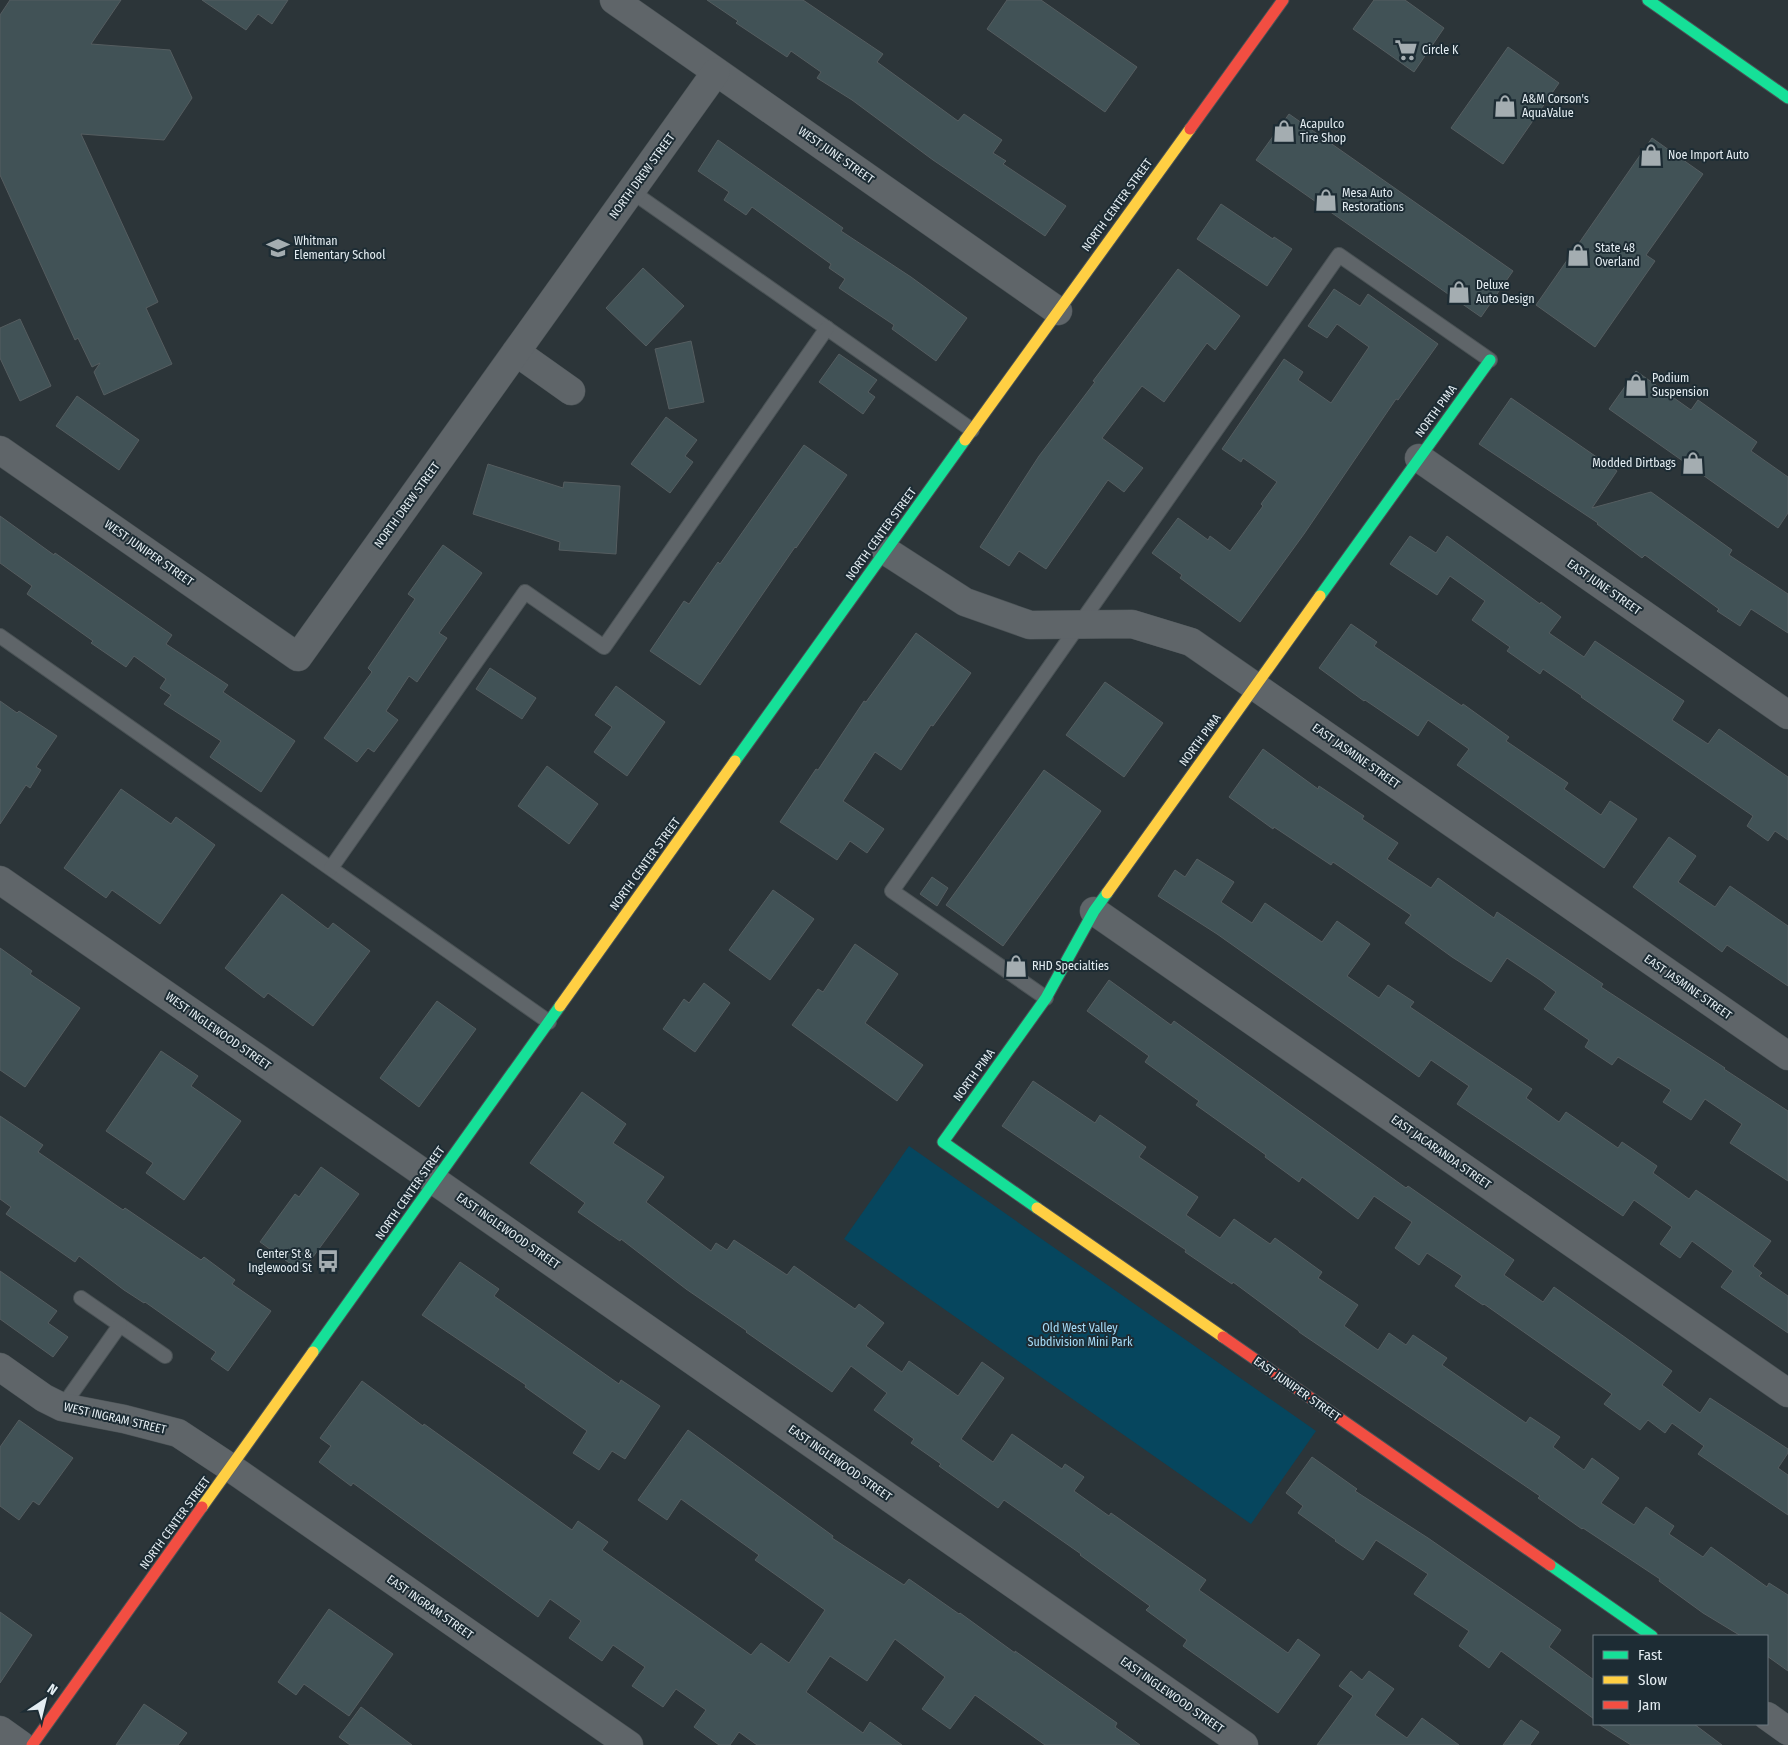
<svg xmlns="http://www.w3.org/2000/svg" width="1788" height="1745" font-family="'Fira Sans Condensed',sans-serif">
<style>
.green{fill:#06465e}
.building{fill:#415256;stroke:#555d60}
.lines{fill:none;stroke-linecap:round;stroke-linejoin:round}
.lane-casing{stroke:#4b5356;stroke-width:16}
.street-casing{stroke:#4b5356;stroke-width:29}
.fast-casing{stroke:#4b5356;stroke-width:13}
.slow-casing{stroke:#4b5356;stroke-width:13}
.jam-casing{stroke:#4b5356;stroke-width:13}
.lane{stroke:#5f6569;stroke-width:14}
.street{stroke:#5f6569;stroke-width:28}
.fast{stroke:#16e098;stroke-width:11}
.slow{stroke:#ffcf43;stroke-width:11}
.jam{stroke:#f24e42;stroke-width:11}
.labels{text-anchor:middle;stroke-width:4;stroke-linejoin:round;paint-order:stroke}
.poi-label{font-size:12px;fill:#e4edf2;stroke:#1d2c34;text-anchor:start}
.street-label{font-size:12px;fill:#e4edf2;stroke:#1d2c34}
.park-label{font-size:12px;fill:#a6dcf8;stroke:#1d2c34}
</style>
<rect width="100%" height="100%" fill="#2c3539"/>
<polygon class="green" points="909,1146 1316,1431 1251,1524 844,1239"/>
<g class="building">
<polygon points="10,0 121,0 91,44 170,50 192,98 164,140 81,134 158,302 146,308 172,364 104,395 94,372 100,363 92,367 78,338 75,340 0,175 0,15"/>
<polygon points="202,0 288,0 272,24 258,14 246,30"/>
<polygon points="707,0 803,0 883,54 877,62 958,121 964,114 1002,140 993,153 1006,161 1003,164 1066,206 1045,236 933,160 852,100 817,78 821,72 791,51 787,57 736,23 738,21"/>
<polygon points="1007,0 1041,0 1137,67 1105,112 987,29"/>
<polygon points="1374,0 1405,0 1444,28 1414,72 1353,29"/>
<polygon points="1508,47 1559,83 1503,164 1451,128"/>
<polygon points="1289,114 1513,271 1481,317 1256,160"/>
<polygon points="1652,138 1703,174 1646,255 1655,261 1595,347 1536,305"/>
<polygon points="718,140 843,228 841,231 911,277 967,318 936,361 892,329 894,325 839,288 845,279 829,268 831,264 752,207 746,215 724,200 729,192 698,171"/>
<polygon points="1221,204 1273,239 1274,237 1292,249 1267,286 1197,239"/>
<polygon points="643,268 684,306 646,346 606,308"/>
<polygon points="1178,269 1240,316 1215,350 1207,343 1164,402 1142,386 1102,438 1143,468 1124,492 1108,480 1046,569 1019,551 1009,566 980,547 1039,456 1095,382 1093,381"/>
<polygon points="1334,289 1360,306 1368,294 1438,344 1398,400 1396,399 1304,534 1240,622 1180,578 1182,575 1152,553 1178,518 1208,540 1210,536 1230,551 1263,506 1261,504 1277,482 1243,458 1241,462 1222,449 1284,359 1303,372 1298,380 1331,403 1369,347 1337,324 1327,338 1308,326"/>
<polygon points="20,319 51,386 20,401 0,358 0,328"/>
<polygon points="691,341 704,402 669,409 655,349"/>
<polygon points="839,354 877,380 868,392 875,397 863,414 819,382"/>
<polygon points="1636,371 1691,410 1698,400 1757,442 1751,451 1788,477 1788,513 1778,528 1609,409"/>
<polygon points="77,396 139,440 119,470 56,426"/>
<polygon points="1511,398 1617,471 1592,508 1651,492 1732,550 1729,555 1788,594 1788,633 1751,609 1740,626 1717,611 1719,609 1645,555 1642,558 1597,524 1598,523 1479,444"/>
<polygon points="666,417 697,440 685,456 693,462 670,493 631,464"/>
<polygon points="804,445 847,475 796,548 795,547 700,685 650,651 684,601 689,604 718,562 720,564"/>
<polygon points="488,464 563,488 564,482 620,486 616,554 559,550 560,542 473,514"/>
<polygon points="0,516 54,555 55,553 172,635 166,644 228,685 223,692 295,741 261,792 210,757 221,741 164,704 171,695 160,688 166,679 134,656 126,667 91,643 93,641 27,594 32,586 0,563"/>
<polygon points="1410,536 1436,553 1447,536 1540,604 1541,602 1561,617 1549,633 1584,657 1595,641 1684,701 1672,720 1708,744 1719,729 1788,777 1788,840 1775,831 1768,841 1747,826 1753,816 1581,697 1582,696 1543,669 1540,674 1507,651 1510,647 1472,620 1485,601 1450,576 1437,595 1390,564"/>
<polygon points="443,545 482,573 439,633 447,638 417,682 409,676 386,711 398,720 374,752 368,748 357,762 324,738 372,672 368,668 415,599 408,594"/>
<polygon points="1351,624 1377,642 1374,646 1462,706 1463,704 1509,737 1506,741 1568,783 1564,789 1601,815 1610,801 1637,819 1604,868 1457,765 1469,749 1428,720 1418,736 1365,700 1364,701 1319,668"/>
<polygon points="916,633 971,673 933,726 931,725 901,770 875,752 843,801 884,829 867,853 850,841 837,860 780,822 816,769 818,770 864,701 866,702"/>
<polygon points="490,668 536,698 522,719 476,689"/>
<polygon points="1105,682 1163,723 1124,777 1066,735"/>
<polygon points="616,686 665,722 627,776 594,752 612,727 595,715"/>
<polygon points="0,701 17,713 19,711 57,736 36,767 41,770 30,788 26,785 0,824"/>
<polygon points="1263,749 1318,789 1319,786 1364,816 1362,819 1398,843 1387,859 1431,888 1438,878 1494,918 1497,912 1603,984 1601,987 1725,1068 1724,1069 1788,1111 1788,1181 1730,1143 1742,1124 1705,1099 1691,1120 1663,1102 1671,1090 1618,1057 1612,1065 1585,1047 1589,1040 1544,1009 1556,992 1540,980 1507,958 1491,982 1452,957 1405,923 1411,915 1333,862 1331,865 1274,827 1273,829 1229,797"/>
<polygon points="547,766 598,804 569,844 518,806"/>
<polygon points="1044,770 1101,811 1003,946 946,905"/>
<polygon points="121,789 171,824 176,817 215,845 160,924 112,890 106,898 64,868"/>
<polygon points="1669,837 1696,856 1678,882 1715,907 1730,886 1788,926 1788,986 1727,945 1722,952 1633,887"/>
<polygon points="1197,859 1234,882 1221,902 1252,923 1265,903 1322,942 1337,921 1370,944 1347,976 1379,998 1388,985 1414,1002 1410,1007 1532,1089 1526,1098 1559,1122 1566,1112 1618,1148 1622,1142 1657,1166 1653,1173 1689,1199 1696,1190 1771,1241 1753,1266 1762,1273 1759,1276 1788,1296 1788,1333 1721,1287 1733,1271 1692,1241 1680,1258 1660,1244 1672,1227 1634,1200 1623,1216 1457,1104 1469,1086 1431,1060 1419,1077 1217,934 1158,896 1175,870 1185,877"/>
<polygon points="932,877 948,888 937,906 920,894"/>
<polygon points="773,890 814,919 770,980 729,950"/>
<polygon points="282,894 328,929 333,923 370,951 313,1026 268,993 264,998 225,968"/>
<polygon points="855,944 898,974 865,1023 923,1065 897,1101 792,1025 818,989 823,992"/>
<polygon points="0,948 32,971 30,974 80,1008 25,1087 0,1070"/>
<polygon points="1109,980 1171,1025 1174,1021 1406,1188 1408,1186 1514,1260 1504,1275 1543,1302 1554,1287 1633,1343 1672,1371 1662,1385 1700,1413 1710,1398 1788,1449 1788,1453 1778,1468 1788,1475 1788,1515 1698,1454 1704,1446 1672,1423 1665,1433 1648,1420 1640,1430 1604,1404 1612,1394 1484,1304 1483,1305 1455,1286 1462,1276 1427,1253 1419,1265 1395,1248 1412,1222 1374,1196 1358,1219 1302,1177 1299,1182 1265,1157 1266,1155 1196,1105 1199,1101 1145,1062 1149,1056 1087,1011"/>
<polygon points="704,983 730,1003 695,1052 663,1029 684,999 689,1003"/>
<polygon points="437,1001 476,1029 419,1107 380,1078"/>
<polygon points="161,1051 198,1076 191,1086 241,1121 184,1200 146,1173 153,1163 106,1131"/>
<polygon points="1033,1081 1095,1123 1100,1115 1146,1147 1139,1157 1198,1197 1186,1215 1220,1238 1234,1219 1270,1244 1275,1238 1322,1272 1318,1278 1358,1305 1344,1326 1378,1350 1389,1333 1406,1345 1413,1335 1447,1358 1442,1365 1526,1423 1530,1417 1560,1437 1553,1447 1584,1470 1592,1458 1619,1478 1601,1503 1634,1525 1646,1507 1674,1526 1669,1534 1703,1557 1711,1547 1767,1587 1769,1583 1788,1595 1788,1671 1767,1656 1767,1636 1741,1636 1703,1613 1659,1581 1660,1579 1583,1528 1582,1529 1538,1498 1540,1496 1299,1332 1299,1331 1233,1282 1232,1284 1185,1252 1186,1250 1002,1126"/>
<polygon points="582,1092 626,1124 613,1143 664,1177 646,1202 711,1251 716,1243 727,1250 734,1240 787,1275 794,1266 855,1309 859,1304 884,1323 866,1346 902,1372 909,1361 958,1396 982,1362 1004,1378 961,1439 993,1462 1012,1434 1062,1469 1065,1464 1084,1477 1074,1491 1109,1516 1111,1513 1206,1580 1199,1590 1288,1653 1298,1639 1320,1655 1278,1713 1183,1646 1187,1640 1146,1610 1150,1606 1080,1555 1081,1554 1004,1500 998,1508 939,1466 941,1464 911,1443 914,1439 874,1410 887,1393 851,1366 832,1392 746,1332 747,1331 686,1289 621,1239 620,1241 578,1212 585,1203 530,1163"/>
<polygon points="0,1116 43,1145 38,1152 123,1210 125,1208 201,1260 204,1257 235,1280 232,1284 271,1311 228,1371 211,1359 216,1352 145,1302 144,1303 124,1290 79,1256 75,1262 6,1214 11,1207 0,1199"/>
<polygon points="321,1167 359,1194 302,1272 260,1242 295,1194 299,1197"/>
<polygon points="460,1262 499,1289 494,1296 619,1384 621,1380 660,1406 625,1459 612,1451 599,1470 573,1453 587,1431 525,1387 526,1385 422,1315"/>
<polygon points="0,1271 57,1311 48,1323 68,1337 53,1357 0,1319"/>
<polygon points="362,1381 423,1426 424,1424 572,1530 578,1521 608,1542 602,1550 751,1655 761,1643 789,1663 825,1610 755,1560 759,1555 681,1499 667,1520 638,1500 688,1430 833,1536 832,1538 904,1585 909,1579 959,1614 960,1613 1015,1653 1015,1651 1117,1723 1115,1727 1140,1745 1045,1745 975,1695 950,1729 922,1709 945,1677 895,1639 867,1681 830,1656 806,1692 863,1733 870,1722 902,1745 757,1745 739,1732 730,1745 719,1745 694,1727 706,1710 676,1689 663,1707 632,1686 645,1667 613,1645 602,1661 569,1638 581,1621 550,1599 538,1617 353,1483 351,1486 319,1462 331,1446 320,1438"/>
<polygon points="19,1420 73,1458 39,1505 33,1501 19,1520 0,1506 0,1447"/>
<polygon points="1312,1457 1357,1489 1355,1491 1428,1538 1561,1630 1549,1647 1594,1680 1594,1719 1501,1651 1489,1668 1459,1646 1469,1631 1414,1594 1428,1574 1376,1540 1363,1560 1335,1541 1336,1540 1298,1513 1303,1506 1286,1493"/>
<polygon points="329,1609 393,1654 349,1716 304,1684 296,1695 278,1682"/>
<polygon points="0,1612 32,1635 0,1683"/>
<polygon points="1351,1671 1362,1680 1369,1671 1394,1689 1375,1715 1407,1738 1422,1718 1459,1745 1317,1745 1353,1696 1339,1686"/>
<polygon points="144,1704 187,1733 178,1745 116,1745"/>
<polygon points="361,1707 412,1745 350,1745 339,1737"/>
<polygon points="1521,1720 1539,1732 1530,1745 1503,1745"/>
<polygon points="1598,1724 1694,1724 1722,1745 1631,1745"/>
</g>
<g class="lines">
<defs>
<g id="lane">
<polyline points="631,191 972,430"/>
<polyline points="0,636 549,1022"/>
<polyline points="331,868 525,592 604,647 827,328"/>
<polyline points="1046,998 892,891 1339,255 1490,360"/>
<polyline points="81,1298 165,1356"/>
<polyline points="62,1407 120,1325"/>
</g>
<g id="street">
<polyline points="614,0 1058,311"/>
<polyline points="516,352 571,391"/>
<polyline points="0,450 298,657 716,72"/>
<polyline points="1419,458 1788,715"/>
<polyline points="886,551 965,602 1030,625 1132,624 1191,642 1788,1056"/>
<polyline points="0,880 435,1181 1244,1745"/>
<polyline points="1094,911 1788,1393"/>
<polyline points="0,1367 44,1398 62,1407 124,1419 178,1433 231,1468 629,1745"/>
<polyline points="1767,1716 1788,1731"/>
<polyline points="0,1730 21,1745"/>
</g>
<g id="fast">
<polyline points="1648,0 1788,98"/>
<polyline points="1320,596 1490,360"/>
<polyline points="735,761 965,440"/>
<polyline points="1037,1208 943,1142 1046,998 1094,911 1107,893"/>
<polyline points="313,1352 560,1006"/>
<polyline points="1550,1565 1652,1636"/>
</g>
<g id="slow">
<polyline points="965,440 1190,129"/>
<polyline points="1107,893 1320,596"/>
<polyline points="560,1006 735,761"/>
<polyline points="1037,1208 1223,1337"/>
<polyline points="202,1507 313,1352"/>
</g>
<g id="jam">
<polyline points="1190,129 1283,0"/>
<polyline points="1223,1337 1550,1565"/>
<polyline points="32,1745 202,1507"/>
</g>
</defs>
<use href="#lane" class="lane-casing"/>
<use href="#street" class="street-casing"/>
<use href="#fast" class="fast-casing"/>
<use href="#slow" class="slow-casing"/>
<use href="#jam" class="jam-casing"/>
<use href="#lane" class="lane"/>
<use href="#street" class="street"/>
<use href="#fast" class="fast"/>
<use href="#slow" class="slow"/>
<use href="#jam" class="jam"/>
</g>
<defs>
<symbol id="supermarket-bare" viewBox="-9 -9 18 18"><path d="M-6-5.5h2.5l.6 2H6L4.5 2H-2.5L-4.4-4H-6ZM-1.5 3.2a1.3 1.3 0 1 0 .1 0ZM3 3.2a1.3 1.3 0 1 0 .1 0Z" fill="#a4adb1" stroke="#1d2c34" stroke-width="2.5" paint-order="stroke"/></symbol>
<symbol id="shop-bare" viewBox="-9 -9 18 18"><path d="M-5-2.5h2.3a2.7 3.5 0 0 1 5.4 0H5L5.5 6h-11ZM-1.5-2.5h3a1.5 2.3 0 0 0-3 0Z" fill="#a4adb1" stroke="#1d2c34" stroke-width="2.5" paint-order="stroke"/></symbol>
<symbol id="school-bare" viewBox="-9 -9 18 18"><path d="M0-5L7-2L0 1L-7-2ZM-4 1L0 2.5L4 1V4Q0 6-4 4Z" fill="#a4adb1" stroke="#1d2c34" stroke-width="2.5" paint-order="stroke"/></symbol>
<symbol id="bus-bare" viewBox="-9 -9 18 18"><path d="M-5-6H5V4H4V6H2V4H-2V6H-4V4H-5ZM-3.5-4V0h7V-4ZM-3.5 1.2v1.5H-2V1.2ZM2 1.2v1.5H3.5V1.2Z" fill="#a4adb1" stroke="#1d2c34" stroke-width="2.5" paint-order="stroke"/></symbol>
</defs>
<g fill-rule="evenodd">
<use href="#supermarket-bare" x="1390" y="34" width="32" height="32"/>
<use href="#shop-bare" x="1489" y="90" width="32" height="32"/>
<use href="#shop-bare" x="1268" y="115" width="32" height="32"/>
<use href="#shop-bare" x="1635" y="139" width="32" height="32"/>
<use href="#shop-bare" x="1310" y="184" width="32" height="32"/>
<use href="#school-bare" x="262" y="232" width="32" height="32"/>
<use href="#shop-bare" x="1562" y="239" width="32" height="32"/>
<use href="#shop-bare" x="1443" y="276" width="32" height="32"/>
<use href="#shop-bare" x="1620" y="369" width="32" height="32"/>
<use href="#shop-bare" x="1677" y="447" width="32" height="32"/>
<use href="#shop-bare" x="1000" y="950" width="32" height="32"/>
<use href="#bus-bare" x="312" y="1245" width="32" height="32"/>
</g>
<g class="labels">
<g class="poi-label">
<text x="1422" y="54">Circle K</text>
<text x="1522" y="103">A&amp;M Corson's<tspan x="1522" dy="14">AquaValue</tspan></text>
<text x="1300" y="128">Acapulco<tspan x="1300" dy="14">Tire Shop</tspan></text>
<text x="1668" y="159">Noe Import Auto</text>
<text x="1342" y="197">Mesa Auto<tspan x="1342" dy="14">Restorations</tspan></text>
<text x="294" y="245">Whitman<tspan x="294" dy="14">Elementary School</tspan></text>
<text x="1595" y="252">State 48<tspan x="1595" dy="14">Overland</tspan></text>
<text x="1476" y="289">Deluxe<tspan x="1476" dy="14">Auto Design</tspan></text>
<text x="1652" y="382">Podium<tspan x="1652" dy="14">Suspension</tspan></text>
<text x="1676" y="467" text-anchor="end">Modded Dirtbags</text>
<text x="1032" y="970">RHD Specialties</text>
<text x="312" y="1258" text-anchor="end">Center St &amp;<tspan x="312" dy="14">Inglewood St</tspan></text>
</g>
<g class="street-label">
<text transform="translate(836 155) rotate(35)" y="4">WEST JUNE STREET</text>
<text transform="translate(642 176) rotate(-54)" y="4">NORTH DREW STREET</text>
<text transform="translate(1117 205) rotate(-54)" y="4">NORTH CENTER STREET</text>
<text transform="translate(1436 411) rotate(-54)" y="4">NORTH PIMA</text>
<text transform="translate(407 505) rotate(-54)" y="4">NORTH DREW STREET</text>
<text transform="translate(881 534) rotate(-54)" y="4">NORTH CENTER STREET</text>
<text transform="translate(149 553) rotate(35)" y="4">WEST JUNIPER STREET</text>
<text transform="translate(1604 587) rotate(35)" y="4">EAST JUNE STREET</text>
<text transform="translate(1200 740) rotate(-54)" y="4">NORTH PIMA</text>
<text transform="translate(1356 756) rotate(35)" y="4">EAST JASMINE STREET</text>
<text transform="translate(645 864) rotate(-54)" y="4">NORTH CENTER STREET</text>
<text transform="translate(1688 987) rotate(35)" y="4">EAST JASMINE STREET</text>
<text transform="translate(218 1031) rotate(35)" y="4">WEST INGLEWOOD STREET</text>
<text transform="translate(974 1075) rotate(-54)" y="4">NORTH PIMA</text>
<text transform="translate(1441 1152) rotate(35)" y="4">EAST JACARANDA STREET</text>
<text transform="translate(410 1193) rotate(-55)" y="4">NORTH CENTER STREET</text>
<text transform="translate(508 1231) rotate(35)" y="4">EAST INGLEWOOD STREET</text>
<text transform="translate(1297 1389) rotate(35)" y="4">EAST JUNIPER STREET</text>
<text transform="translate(115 1418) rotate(13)" y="4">WEST INGRAM STREET</text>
<text transform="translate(840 1463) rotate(35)" y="4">EAST INGLEWOOD STREET</text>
<text transform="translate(175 1523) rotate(-54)" y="4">NORTH CENTER STREET</text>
<text transform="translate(430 1607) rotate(35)" y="4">EAST INGRAM STREET</text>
<text transform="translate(1172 1695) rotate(35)" y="4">EAST INGLEWOOD STREET</text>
</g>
<g class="park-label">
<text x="1080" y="1332">Old West Valley<tspan x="1080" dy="14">Subdivision Mini Park</tspan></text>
</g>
</g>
<rect x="1593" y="1635" width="175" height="90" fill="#1d2c34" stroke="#6d7980"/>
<rect x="1603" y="1651" width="25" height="8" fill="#16e098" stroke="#6d7980"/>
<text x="1638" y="1660" font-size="15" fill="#e4edf2">Fast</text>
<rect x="1603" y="1676" width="25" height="8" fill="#ffcf43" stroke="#6d7980"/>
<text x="1638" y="1685" font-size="15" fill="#e4edf2">Slow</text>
<rect x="1603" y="1701" width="25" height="8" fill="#f24e42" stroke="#6d7980"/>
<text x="1638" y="1710" font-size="15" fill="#e4edf2">Jam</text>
<g transform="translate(45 1700) rotate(35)" stroke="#1d2c34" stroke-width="4" paint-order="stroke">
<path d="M0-4L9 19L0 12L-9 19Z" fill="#e4edf2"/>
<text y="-8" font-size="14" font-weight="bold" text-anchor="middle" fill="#e4edf2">N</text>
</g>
</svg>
